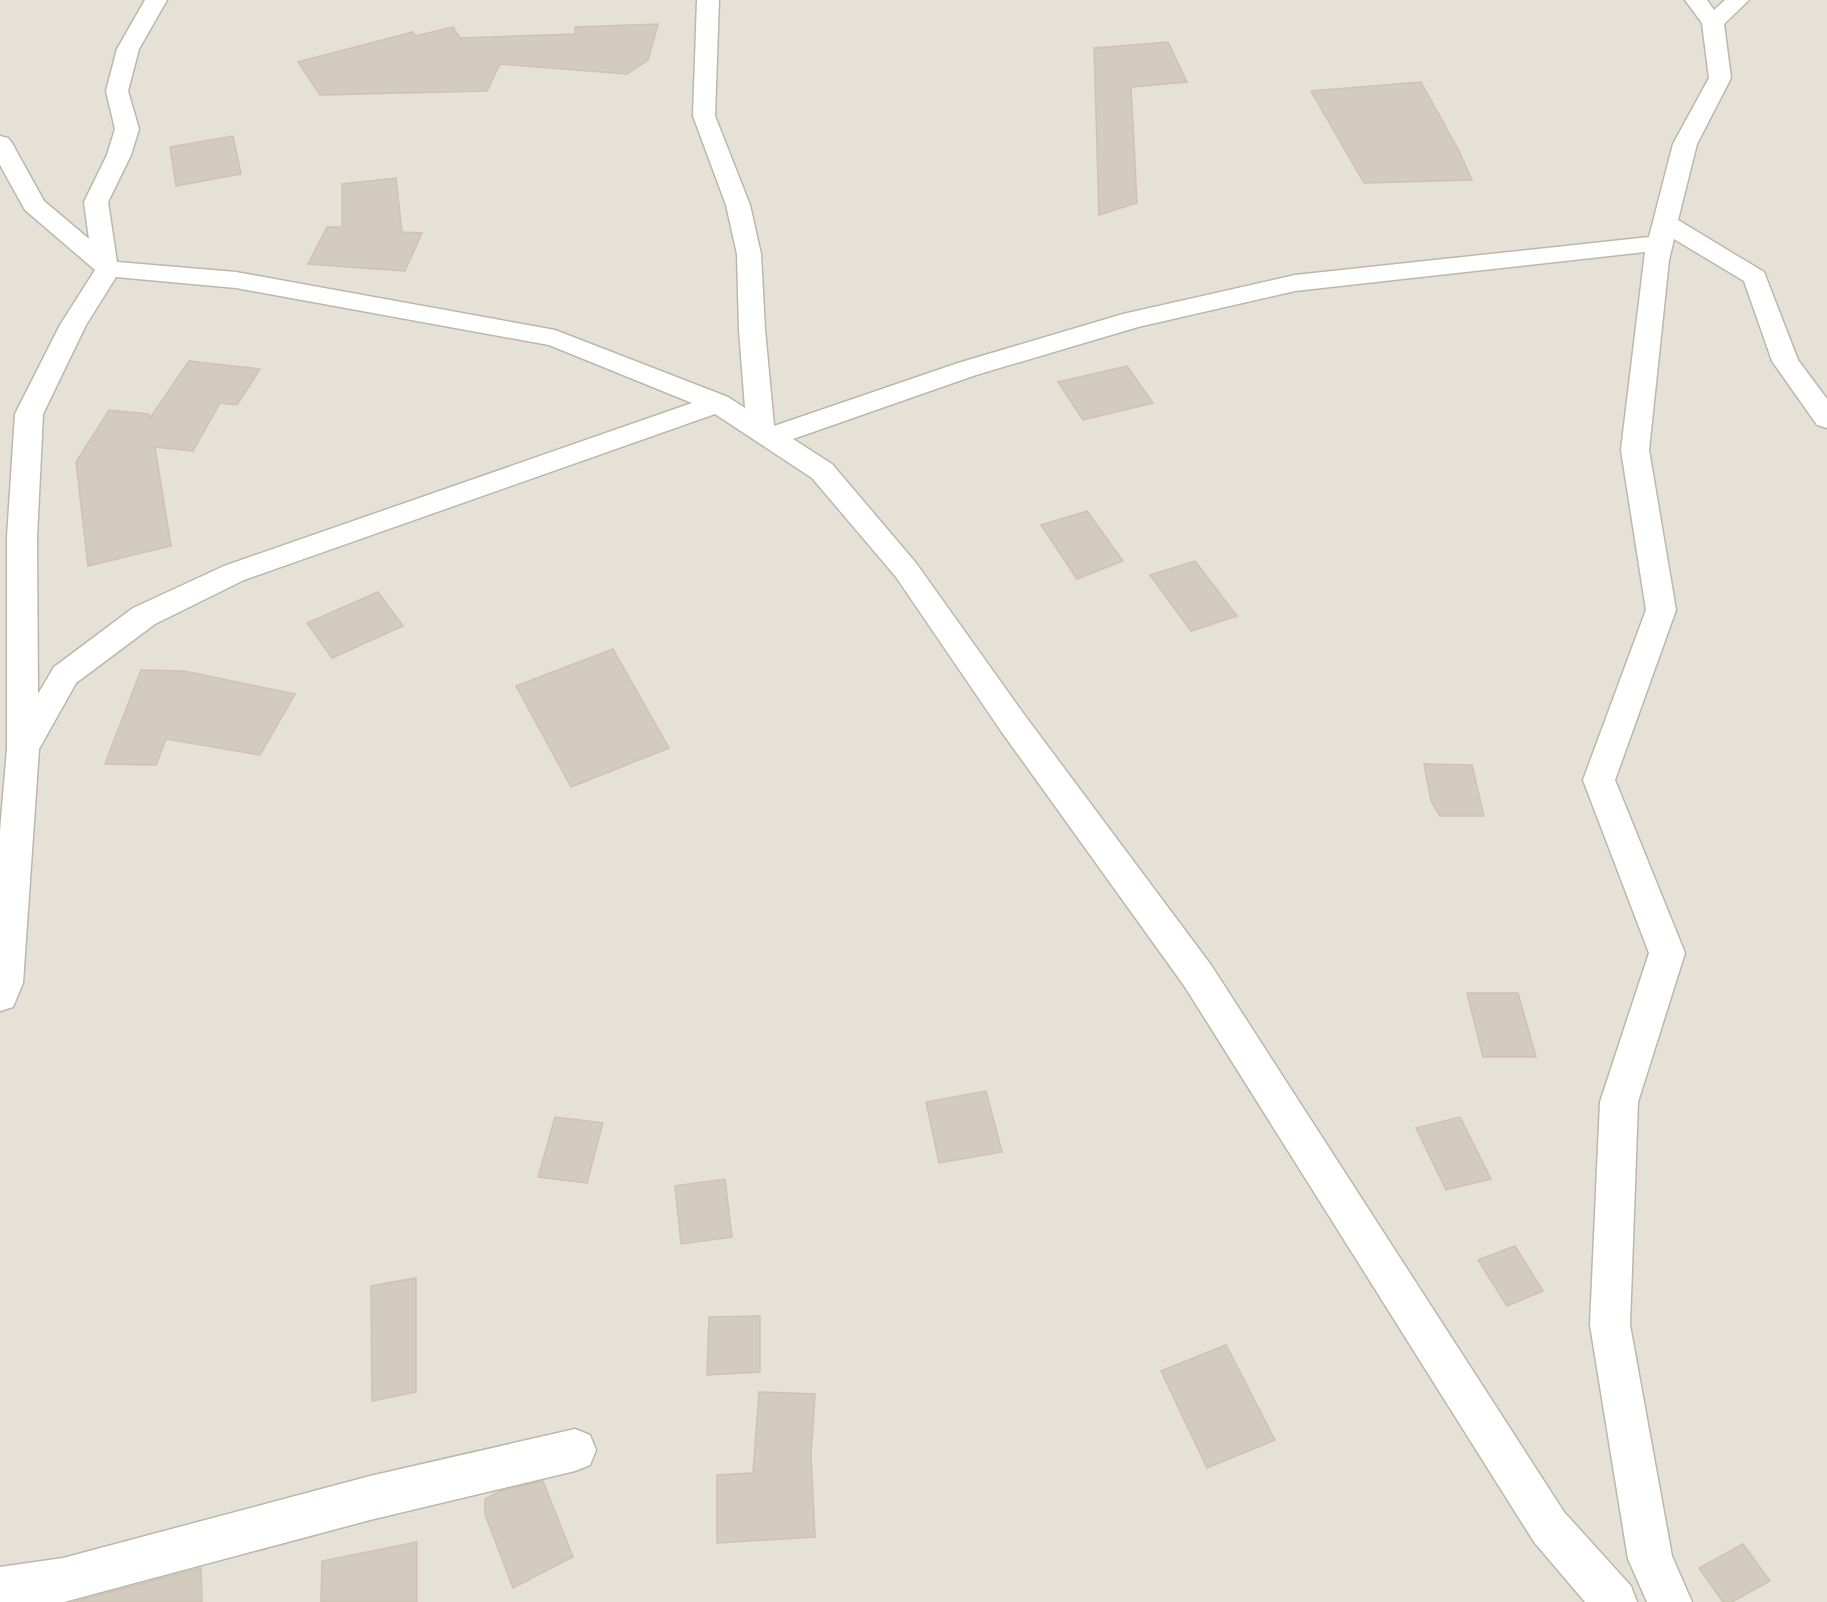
<svg xmlns="http://www.w3.org/2000/svg" width="1827" height="1602" font-family="Roboto,sans-serif">
<style>
.residential{fill:#e5e1d6}
.building{fill:#d2cbbe;stroke:#cdc3b2;stroke-width:1.5}
.lines{fill:none;stroke-linecap:round;stroke-linejoin:round}
.street-casing{stroke:#bdb7ab;stroke-width:3}
.street{fill:#fff;fill-rule:evenodd}
</style>
<rect width="100%" height="100%" fill="#f2efe8"/>
<rect class="residential" x="0" y="0" width="1827" height="1602"/>
<g class="building">
<polygon points="658,24 648,60 627,74 500,64 487,91 320,95 298,62 413,32 415,36 453,27 460,38 575,34 575,27"/>
<polygon points="1168,42 1187,82 1131,87 1137,203 1099,215 1094,48"/>
<polygon points="1421,82 1459,151 1472,180 1364,183 1311,91"/>
<polygon points="233,136 241,174 176,186 170,147"/>
<polygon points="396,178 402,232 422,233 405,271 308,264 327,227 342,227 342,184"/>
<polygon points="189,361 260,369 237,405 220,403 193,451 155,447 171,546 88,566 76,462 109,410 149,414 150,418"/>
<polygon points="1127,366 1153,403 1083,420 1058,382"/>
<polygon points="1087,511 1123,561 1077,579 1041,525"/>
<polygon points="1195,561 1237,616 1191,631 1150,575"/>
<polygon points="378,592 403,626 332,658 307,623"/>
<polygon points="613,649 669,748 571,787 516,686"/>
<polygon points="141,670 184,671 295,694 260,755 166,739 156,765 105,764"/>
<polygon points="1424,764 1472,765 1484,816 1440,816 1431,801"/>
<polygon points="1467,993 1518,993 1536,1057 1483,1057"/>
<polygon points="986,1091 1002,1152 939,1163 926,1102"/>
<polygon points="555,1117 603,1123 587,1183 538,1177"/>
<polygon points="1460,1117 1491,1179 1446,1190 1416,1128"/>
<polygon points="725,1179 732,1237 681,1244 675,1186"/>
<polygon points="1515,1246 1543,1291 1507,1306 1478,1260"/>
<polygon points="416,1278 416,1392 372,1401 371,1286"/>
<polygon points="760,1316 760,1372 707,1375 709,1317"/>
<polygon points="1226,1345 1275,1440 1207,1468 1161,1371"/>
<polygon points="759,1392 815,1394 811,1456 815,1537 717,1543 717,1475 753,1473"/>
<polygon points="543,1481 573,1557 513,1588 485,1514 485,1499 500,1491"/>
<polygon points="417,1542 417,1602 321,1602 322,1561"/>
<polygon points="1743,1544 1770,1581 1732,1602 1723,1602 1699,1568"/>
<polygon points="201,1568 202,1602 73,1602"/>
</g>
<g class="lines">
<defs>
<g id="street">
<path d="M145,0H167L139,49L128,91L139,129L131,155L108,202L117,262L236,272L555,330L728,397L745,408L739,330L737,254L726,205L693,116L697,0H719L715,116L750,205L761,254L765,330L774,426L958,363L1123,314L1295,275L1649,237L1673,144L1709,78L1702,23L1685,0H1707L1714,10L1725,0H1749L1724,24L1731,78L1697,144L1678,220L1764,272L1798,360L1827,399V428L1817,425L1772,361L1744,281L1674,239L1669,260L1649,450L1676,610L1615,780L1685,953L1638,1102L1630,1325L1672,1556L1692,1602H1647L1628,1559L1590,1325L1600,1102L1649,953L1583,780L1646,610L1621,450L1645,252L1295,291L1138,327L976,375L793,439L832,464L916,563L1023,713L1211,965L1564,1512L1631,1586L1637,1602H1585L1534,1542L1185,987L1001,731L896,577L812,478L715,414L244,580L155,624L76,683L39,749L23,983L13,1007L0,1011V831L7,749V537L15,414L60,325L95,270L25,210L0,165V136L8,138L12,143L44,201L89,239L84,202L107,155L115,129L106,91L117,49ZM116,277L236,288L549,345L692,403L224,566L133,608L54,667L38,694L37,537L43,414L86,325Z"/>
<polygon points="575,1429 590,1435 596,1450 590,1465 575,1471 370,1520 64,1602 0,1602 0,1567 63,1558 370,1476"/>
</g>
</defs>
<use href="#street" class="street-casing"/>
<use href="#street" class="street"/>
</g>
</svg>
